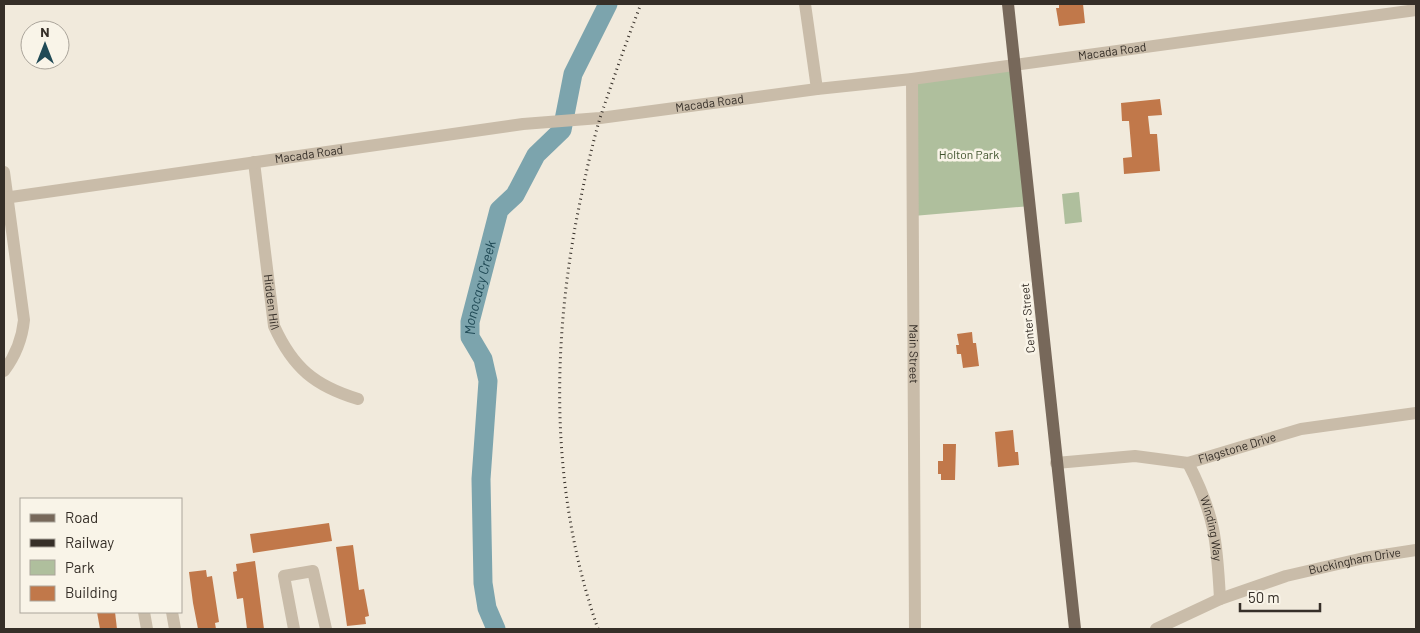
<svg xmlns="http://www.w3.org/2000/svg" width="1420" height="633" font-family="Barlow,sans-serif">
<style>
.green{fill:#afbf9d}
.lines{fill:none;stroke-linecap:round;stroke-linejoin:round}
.river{stroke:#7ca4ad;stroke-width:19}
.building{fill:#c1784a}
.minor{stroke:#c9bca9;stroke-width:12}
.major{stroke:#77685a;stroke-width:12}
.rail{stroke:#362f28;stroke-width:3;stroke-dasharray:1 4;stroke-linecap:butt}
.labels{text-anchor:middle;stroke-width:5;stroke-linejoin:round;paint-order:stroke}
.street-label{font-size:12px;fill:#362f28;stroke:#f9f4e8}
.park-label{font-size:12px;fill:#40532d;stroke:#f9f4e8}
.water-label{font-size:14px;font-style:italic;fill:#204a56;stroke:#f9f4e8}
</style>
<rect width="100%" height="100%" fill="#f1eadc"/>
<g class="green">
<polygon points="1014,64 1031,206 913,216 912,79"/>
<polygon points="1079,192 1082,222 1065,224 1062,194"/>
</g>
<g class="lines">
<path class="river" id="s1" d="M496,629L487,608L483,583L481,479L488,381L483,359L470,337V322L499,210L515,195L536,155L562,130L573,74L608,4"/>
</g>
<g class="building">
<polygon points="1083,4 1085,23 1059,26 1056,8 1059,8 1059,5"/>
<polygon points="1160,99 1162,115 1148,116 1150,134 1157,134 1160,171 1124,174 1123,158 1132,157 1129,121 1122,121 1121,103"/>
<polygon points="972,332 973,343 976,343 979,366 963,368 961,354 957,354 956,345 959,345 957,334"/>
<polygon points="1013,430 1015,452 1018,452 1019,465 998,467 995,432"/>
<polygon points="943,444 956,444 955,480 941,480 941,474 938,474 938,461 943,461"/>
<polygon points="329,523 332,541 253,553 250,534"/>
<polygon points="353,545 359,590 364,589 369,616 365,617 366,624 347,626 336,547"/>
<polygon points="255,561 264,629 247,629 243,598 237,599 234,580 233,572 237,571 236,564"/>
<polygon points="206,570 207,577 212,576 219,622 215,623 216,629 198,629 193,603 189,572"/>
<polygon points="97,612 115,612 117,629 100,629"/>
</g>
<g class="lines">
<g class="minor">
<polyline points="805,4 817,89"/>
<path id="s2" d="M912,79L915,629"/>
<path id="s3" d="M254,162L274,326C293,368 315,386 358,399"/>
<path d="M4,172L24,320C22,340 16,355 4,371"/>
<path id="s4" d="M4,198L523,124L600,118L817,89L912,79L1416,10"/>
<path id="s5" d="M1056,463L1135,456L1188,463L1301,429L1416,413"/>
<path id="s6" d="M1188,463C1215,515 1217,541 1220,599"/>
<polyline points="144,612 147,629"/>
<polyline points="172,612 175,629"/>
<polyline points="294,629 284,576 313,571 326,629"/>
<path id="s7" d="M1156,629L1220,599L1286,576L1364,558L1416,550"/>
</g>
<polyline class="major" points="1008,4 1075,629"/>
<path class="rail" d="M598,629C552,497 551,358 576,222C583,187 590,152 600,118C613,80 626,42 641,4"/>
</g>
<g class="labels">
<g class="street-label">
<text dy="4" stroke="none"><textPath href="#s4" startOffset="1118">Macada Road</textPath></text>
<text dy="4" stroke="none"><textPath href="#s4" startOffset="712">Macada Road</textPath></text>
<text dy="4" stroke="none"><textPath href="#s4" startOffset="308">Macada Road</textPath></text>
<text dy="4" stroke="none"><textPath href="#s3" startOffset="141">Hidden Hill</textPath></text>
<text transform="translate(1028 318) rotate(-95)" y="4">Center Street</text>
<text dy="4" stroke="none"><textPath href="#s2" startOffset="275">Main Street</textPath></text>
<text dy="4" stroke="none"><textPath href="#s5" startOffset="184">Flagstone Drive</textPath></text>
<text dy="4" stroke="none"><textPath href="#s6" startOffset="70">Winding Way</textPath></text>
<text dy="4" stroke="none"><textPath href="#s7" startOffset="211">Buckingham Drive</textPath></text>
</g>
<g class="park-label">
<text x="969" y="159">Holton Park</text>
</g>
<g class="water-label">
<text dy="5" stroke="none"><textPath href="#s1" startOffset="349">Monocacy Creek</textPath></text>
</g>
</g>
<rect width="1420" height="633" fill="none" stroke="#362f28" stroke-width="10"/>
<rect x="20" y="498" width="162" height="115" fill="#f9f4e8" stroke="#aba59b"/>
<rect x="30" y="514" width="25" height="8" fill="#77685a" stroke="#aba59b"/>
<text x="65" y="523" font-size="15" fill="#362f28">Road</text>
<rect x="30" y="539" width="25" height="8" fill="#362f28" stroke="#aba59b"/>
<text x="65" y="548" font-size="15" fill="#362f28">Railway</text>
<rect x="30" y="560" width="25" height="15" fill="#afbf9d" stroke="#aba59b"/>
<text x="65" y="573" font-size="15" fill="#362f28">Park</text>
<rect x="30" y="586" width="25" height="15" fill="#c1784a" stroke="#aba59b"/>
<text x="65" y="598" font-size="15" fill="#362f28">Building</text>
<g transform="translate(45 45)"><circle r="24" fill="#f9f4e8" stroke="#aba59b"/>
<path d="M0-4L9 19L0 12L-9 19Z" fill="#204a56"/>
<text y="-8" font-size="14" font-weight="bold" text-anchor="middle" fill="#362f28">N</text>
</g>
<path d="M1240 603v8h80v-8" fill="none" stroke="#362f28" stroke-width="2.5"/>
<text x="1248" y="603" font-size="15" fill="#362f28" stroke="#f9f4e8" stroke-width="4" paint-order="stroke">50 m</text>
</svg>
